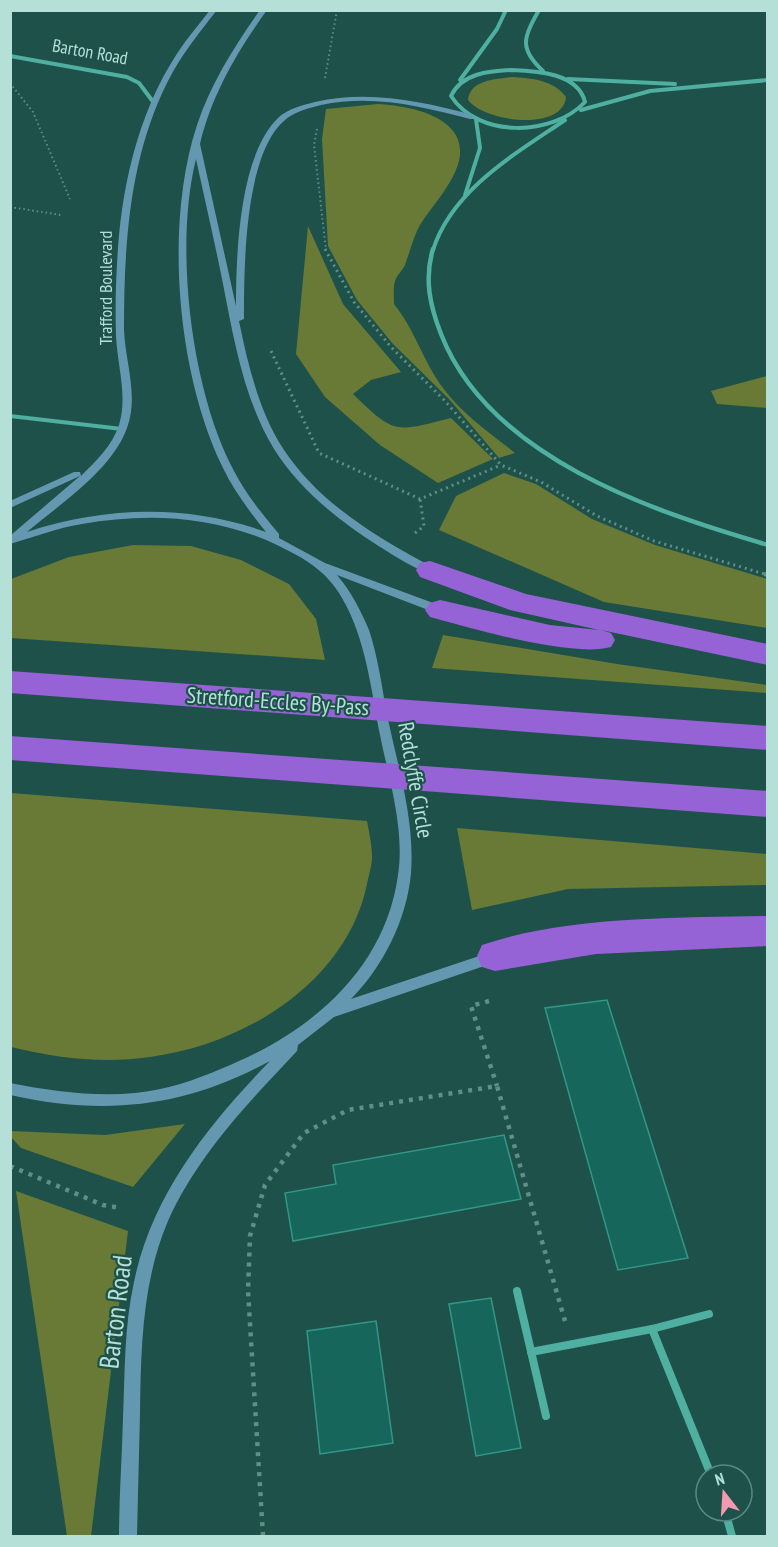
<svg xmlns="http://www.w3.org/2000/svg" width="778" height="1547" font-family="'PT Sans Narrow',sans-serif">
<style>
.green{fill:#687a35}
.building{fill:#17665b;stroke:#339788;stroke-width:1.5}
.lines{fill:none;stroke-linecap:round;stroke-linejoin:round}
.path-far3{stroke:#5f8f87;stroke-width:2;stroke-dasharray:1.5 3;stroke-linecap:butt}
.path-far2{stroke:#5f8f87;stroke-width:3;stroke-dasharray:2 4;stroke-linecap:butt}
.path-far1{stroke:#5f8f87;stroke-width:4;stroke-dasharray:3 4.5;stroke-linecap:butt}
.path{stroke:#5f8f87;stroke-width:4.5;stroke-dasharray:4 6;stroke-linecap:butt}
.service{stroke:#4fafa0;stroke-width:4}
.minor-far2{stroke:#4fafa0;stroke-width:4}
.minor-far1{stroke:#4fafa0;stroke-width:4.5}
.minor{stroke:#4fafa0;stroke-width:8}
.secondary{fill:#6498b0;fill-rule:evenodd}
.motorway{fill:#9563d6;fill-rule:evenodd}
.labels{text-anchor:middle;stroke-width:4.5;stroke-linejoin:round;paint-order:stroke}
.far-street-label{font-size:18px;fill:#b4e0d7;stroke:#1d5149}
.street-label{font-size:22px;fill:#b4e0d7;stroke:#1d5149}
.near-street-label{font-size:27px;fill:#b4e0d7;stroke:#1d5149}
</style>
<rect width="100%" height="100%" fill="#1d5149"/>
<g class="green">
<path d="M512,77C531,78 554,80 566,97C563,132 484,122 468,100C470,80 495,79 512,77Z"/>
<path d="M378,104C427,107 486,126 448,185C439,201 425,214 417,231C412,242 409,254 405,265C402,271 397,275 395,281C393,288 394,297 394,304C415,330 423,361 443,388C462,414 490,433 515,453L499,458L449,399L393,344L357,300L328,246L322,139L326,109Z"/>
<path d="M308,226L343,304L401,372L371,380L353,394C395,435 395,432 451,418L493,459L438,483L380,445L325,397L296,354Z"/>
<polygon points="767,376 767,408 717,404 711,391"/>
<polygon points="504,473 536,484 592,519 655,545 767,579 767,628 604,602 439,530 456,496"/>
<polygon points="133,545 191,546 241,560 289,584 316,619 325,660 11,638 11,579 69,557"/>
<polygon points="443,635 617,664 767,685 767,693 432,668"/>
<path d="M11,793L367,821C369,832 372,845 372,857C372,865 369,875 367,884C347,982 244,1045 150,1057C103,1064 56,1058 11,1047Z"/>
<polygon points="457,828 767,854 767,885 568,889 472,910"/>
<polygon points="185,1124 133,1187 21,1148 11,1137 11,1131 105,1135"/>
<polygon points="16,1191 128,1231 91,1536 67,1536"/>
</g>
<g class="building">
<polygon points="607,1000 688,1258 618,1270 545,1008"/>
<polygon points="504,1135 521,1199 293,1241 285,1193 336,1184 333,1165"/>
<polygon points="491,1298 521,1448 476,1456 449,1304"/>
<polygon points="376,1321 393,1443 320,1454 307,1331"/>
</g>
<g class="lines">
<g class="path-far3">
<polyline points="325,78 337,10"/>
<polyline points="10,83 33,112 70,199"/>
<polyline points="317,129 314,145 326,250"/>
<polyline points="10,207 61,215"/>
</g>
<g class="path-far2">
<polyline points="325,249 354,302 391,347 445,401 501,465 541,482 597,516 654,541 768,575"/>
<polyline points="271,351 319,453 420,499 501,465"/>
<polyline points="415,533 424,526 420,499"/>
</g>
<polyline class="path-far1" points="764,574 768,575"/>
<g class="path">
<polyline points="489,1001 471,1006 497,1086"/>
<polyline points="10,1166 103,1205 121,1208"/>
<polyline points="263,1536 248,1291 250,1236 265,1185 304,1133 348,1110 497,1086 565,1321"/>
</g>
<polyline class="service" points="10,416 122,429"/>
<g class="minor-far2">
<path d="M539,10C524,37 518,48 543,71"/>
<polyline points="10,56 127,77 139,83 154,103"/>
<path d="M512,70C537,71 578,73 585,102C552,137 478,138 451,96C462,73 489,71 512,70Z"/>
<polyline points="568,79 675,84"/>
<polyline points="460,80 497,29 506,10"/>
<polyline points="581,110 650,91 768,80"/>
<polyline points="465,195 480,148 476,119"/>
<path d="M433,250C452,190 515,154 565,120"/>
</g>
<path class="minor-far1" d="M433,249C424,279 430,306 441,334C489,457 651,511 768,545"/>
<g class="minor">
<polyline points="517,1291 546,1416"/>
<polyline points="652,1329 711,1475"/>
<polyline points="531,1352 652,1329 709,1314"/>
<polyline points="725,1511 732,1536"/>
</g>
<path class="secondary" d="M210,10H217C199,33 181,55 168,81C129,158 124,245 124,329C125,362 139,396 127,428C112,470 60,504 27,532C105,506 189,504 266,532C250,512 234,491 223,468C177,374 164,225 197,125C211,83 234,47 260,10H267C237,52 212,94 200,144L236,306C236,255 239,156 278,118C287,109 303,105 315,102C369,90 420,101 473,115V119H470C421,106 372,94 321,105C309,108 293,112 284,121C244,156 244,269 244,319L239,321C248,365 259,412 284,450C320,504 378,538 434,568L435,570L434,572C421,575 389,552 377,545C338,520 299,489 274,449C244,400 234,340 223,284C215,243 205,201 196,159C174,247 191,391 234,471C246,494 262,514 279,534V538L325,563L444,607L445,610L440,614L436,613L337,575C351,591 361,611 369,630C378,657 382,687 387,715C398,767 415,820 411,873C407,919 383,967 351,999L494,951L499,953L501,957L499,961L334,1017L298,1045L297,1051C249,1102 197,1156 168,1221C142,1282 141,1348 140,1413C139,1454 138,1495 137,1536H119C119,1497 122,1458 123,1418C125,1373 124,1327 134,1282C152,1194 209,1124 270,1061C184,1108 105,1116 10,1095V1083C51,1091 94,1097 135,1093C166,1090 195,1080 223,1068C308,1034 385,971 398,875C405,829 389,780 380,735C371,689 366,639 342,598C327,571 304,558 277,545C216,516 148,512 82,524C57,528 34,537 10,544L11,535L80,476L10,508V501L74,472H80L81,476C96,461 112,446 119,425C128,395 117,365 116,335C115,306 116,277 118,248C123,177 142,101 185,42C193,31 202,21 210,10Z"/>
<g class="motorway">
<path d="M430,561L526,594L768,644V665L601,630L611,633L615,640L611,647C572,658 471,628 430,617L425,610L430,603L440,600L550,625L599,630L510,610L420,577L416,570L420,563Z"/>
<polygon points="10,671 768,726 768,750 10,693"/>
<polygon points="10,736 768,791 768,817 10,760"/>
<path d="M768,916V946L596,954L495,971L482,967L477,956L482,945C566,916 678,918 768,916Z"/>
</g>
</g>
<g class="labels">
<g class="far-street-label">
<text transform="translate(90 52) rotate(10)" y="6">Barton Road</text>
<text transform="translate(106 288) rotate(-90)" y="6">Trafford Boulevard</text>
</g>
<g class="street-label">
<text transform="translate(278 701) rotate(4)" y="8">Stretford-Eccles By-Pass</text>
<text transform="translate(416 780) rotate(80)" y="8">Redclyffe Circle</text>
</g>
<g class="near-street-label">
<text transform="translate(116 1312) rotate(-83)" y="9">Barton Road</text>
</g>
</g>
<rect width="778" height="1547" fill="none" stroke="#b4e0d7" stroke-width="24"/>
<g transform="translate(724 1493) rotate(343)"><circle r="28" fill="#1d5149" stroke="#598a82" stroke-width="1.5"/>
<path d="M0-4.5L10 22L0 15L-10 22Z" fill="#f19ab2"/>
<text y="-9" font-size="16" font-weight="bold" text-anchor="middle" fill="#b4e0d7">N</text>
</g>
</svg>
